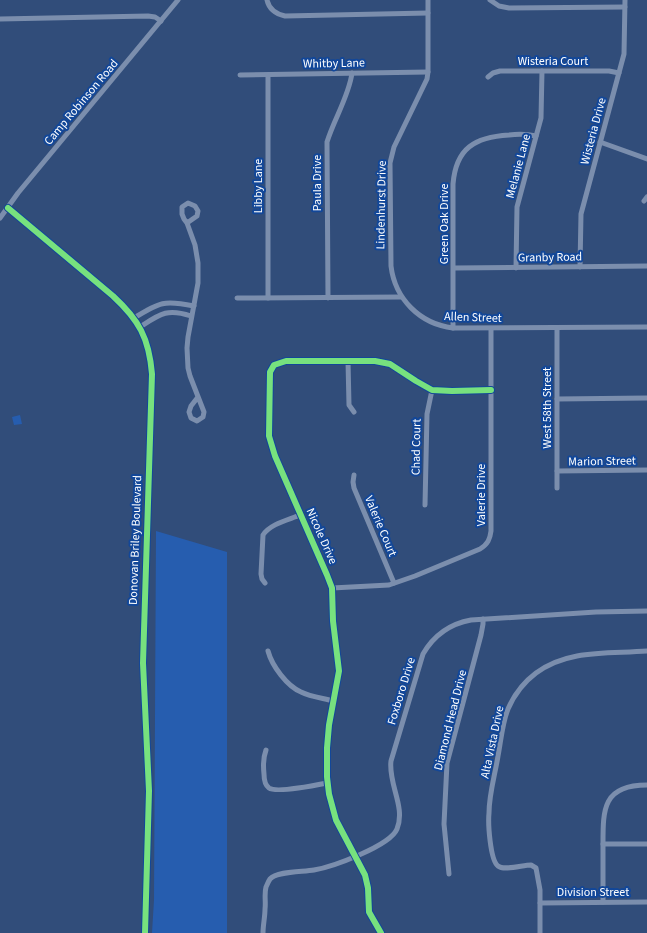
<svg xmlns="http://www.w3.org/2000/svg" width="647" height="933" font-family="'Source Sans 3',sans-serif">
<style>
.green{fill:#265daf}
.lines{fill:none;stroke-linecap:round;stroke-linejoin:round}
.minor{stroke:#7b8ead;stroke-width:5}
.cycleway-casing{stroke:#124799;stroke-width:8}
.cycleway{stroke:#77e17e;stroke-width:6}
.labels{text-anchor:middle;stroke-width:4;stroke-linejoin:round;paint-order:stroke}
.street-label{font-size:12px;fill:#fff;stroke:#124799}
</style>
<rect width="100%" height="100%" fill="#314d7a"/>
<g class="green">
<polygon points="20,415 22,424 14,425 12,417"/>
<polygon points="156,531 227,552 227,933 152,933 154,900"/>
</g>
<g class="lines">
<g class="minor">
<path d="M267,0C269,9 276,14 285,16L428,13"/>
<path d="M428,0V72L427,79L394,147L390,163L391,266C395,299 420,324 453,328L647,327"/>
<polyline points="490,0 499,6 509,8 625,7"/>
<polyline points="0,19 148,16 155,17 161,21"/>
<polyline points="240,75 428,72"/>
<polyline points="488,77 493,73 500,71 609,71 619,73"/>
<polyline points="600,142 647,159"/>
<polyline points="644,201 647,197"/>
<path d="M8,208L113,296C139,320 149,338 152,374L143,663L149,791L145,933"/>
<polyline points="0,218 18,193 178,0"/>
<polyline points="187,223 197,216 198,211 195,206 188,203 182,207 182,214 184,219 187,223 195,245 198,263 198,283 188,337 187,348 188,368 190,376 204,412 203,417 197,421 191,418 189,412 191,406 198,397"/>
<polyline points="580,267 581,214 624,54 625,0"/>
<polyline points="454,268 647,266"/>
<polyline points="516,268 517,207 541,118 542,71"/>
<polyline points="237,298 401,297"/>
<polyline points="268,298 268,75"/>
<path d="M328,298L327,142C334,119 349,96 352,73"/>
<path d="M134,318C160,302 164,300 194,306"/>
<path d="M140,327C160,314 167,308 191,316"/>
<path d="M453,328V184C456,148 475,137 509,135C518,134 527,134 536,136"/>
<polyline points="348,361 349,405 354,412"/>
<polyline points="557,399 647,398"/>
<polyline points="557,471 647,470"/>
<polyline points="354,475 353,482 354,488 394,583"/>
<polyline points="557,488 557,328"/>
<polyline points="425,505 427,414 432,390"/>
<path d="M265,583L262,579L261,574L263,535C270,524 288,520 300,515"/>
<path d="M332,588L389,585L415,576L480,549C488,544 490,539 491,531V329"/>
<path d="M268,651C272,666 287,686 301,692C311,697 323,698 334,701"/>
<path d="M266,750C263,758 263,765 264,774C264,779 265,785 269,788C276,793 317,785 327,783"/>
<polyline points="603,844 647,844"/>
<polyline points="449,874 444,824 447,763 481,635 483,624 483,619"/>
<path d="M603,902C603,884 603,865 603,846C603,810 602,785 647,785"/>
<polyline points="540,903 647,902"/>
<path d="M263,933C263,925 265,917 265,909C266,902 264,894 266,887C267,885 268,882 270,879C277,871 303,872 314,870C332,867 390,846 397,829C406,807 388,784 391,761L423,654C434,635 449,624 471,620L596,612L647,611"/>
<polyline points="381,933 369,912 368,888 365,875 336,820 329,794 327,777 327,748 329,725 339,671 333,621 332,588 327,575 275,456 269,436 270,372 274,365 286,361 375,361 390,364 416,381 432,390 452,391 491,390"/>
<path d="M540,933V890L536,868L531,865C523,865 504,871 498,866C490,860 488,823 489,813C489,794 495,775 498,756C501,741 502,724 508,709C514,695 524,682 536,673C568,649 609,654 647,651"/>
</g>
<defs>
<g id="cycleway">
<path d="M8,208L113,296C139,320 149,338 152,374L143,663L149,791L145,933"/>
<polyline points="381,933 369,912 368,888 365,875 336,820 329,794 327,777 327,748 329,725 339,671 333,621 332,588 327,575 275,456 269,436 270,372 274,365 286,361 375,361 390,364 416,381 432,390 452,391 491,390"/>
</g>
</defs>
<use href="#cycleway" class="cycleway-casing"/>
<use href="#cycleway" class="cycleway"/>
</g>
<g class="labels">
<g class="street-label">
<text x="553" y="65">Wisteria Court</text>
<text transform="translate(334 63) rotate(-1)" y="4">Whitby Lane</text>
<text transform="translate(81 102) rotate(-50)" y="4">Camp Robinson Road</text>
<text transform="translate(593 131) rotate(-75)" y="4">Wisteria Drive</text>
<text transform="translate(518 166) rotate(-75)" y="4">Melanie Lane</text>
<text transform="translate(317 183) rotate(-90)" y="4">Paula Drive</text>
<text transform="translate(258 186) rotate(-90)" y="4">Libby Lane</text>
<text transform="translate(381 205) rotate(-89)" y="4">Lindenhurst Drive</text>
<text transform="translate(444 224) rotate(-90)" y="4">Green Oak Drive</text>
<text transform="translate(550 257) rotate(-1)" y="4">Granby Road</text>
<text transform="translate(473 317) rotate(2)" y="4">Allen Street</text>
<text transform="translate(547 408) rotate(-90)" y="4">West 58th Street</text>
<text transform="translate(416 447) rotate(-89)" y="4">Chad Court</text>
<text transform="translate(602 461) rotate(-1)" y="4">Marion Street</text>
<text transform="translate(481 495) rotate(-90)" y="4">Valerie Drive</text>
<text transform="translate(381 526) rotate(67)" y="4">Valerie Court</text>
<text transform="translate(322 536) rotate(66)" y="4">Nicole Drive</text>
<text transform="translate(135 540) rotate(-88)" y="4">Donovan Briley Boulevard</text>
<text transform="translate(401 691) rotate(-73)" y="4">Foxboro Drive</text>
<text transform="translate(450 720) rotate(-76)" y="4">Diamond Head Drive</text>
<text transform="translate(492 742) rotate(-78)" y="4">Alta Vista Drive</text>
<text x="593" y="896">Division Street</text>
</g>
</g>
</svg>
